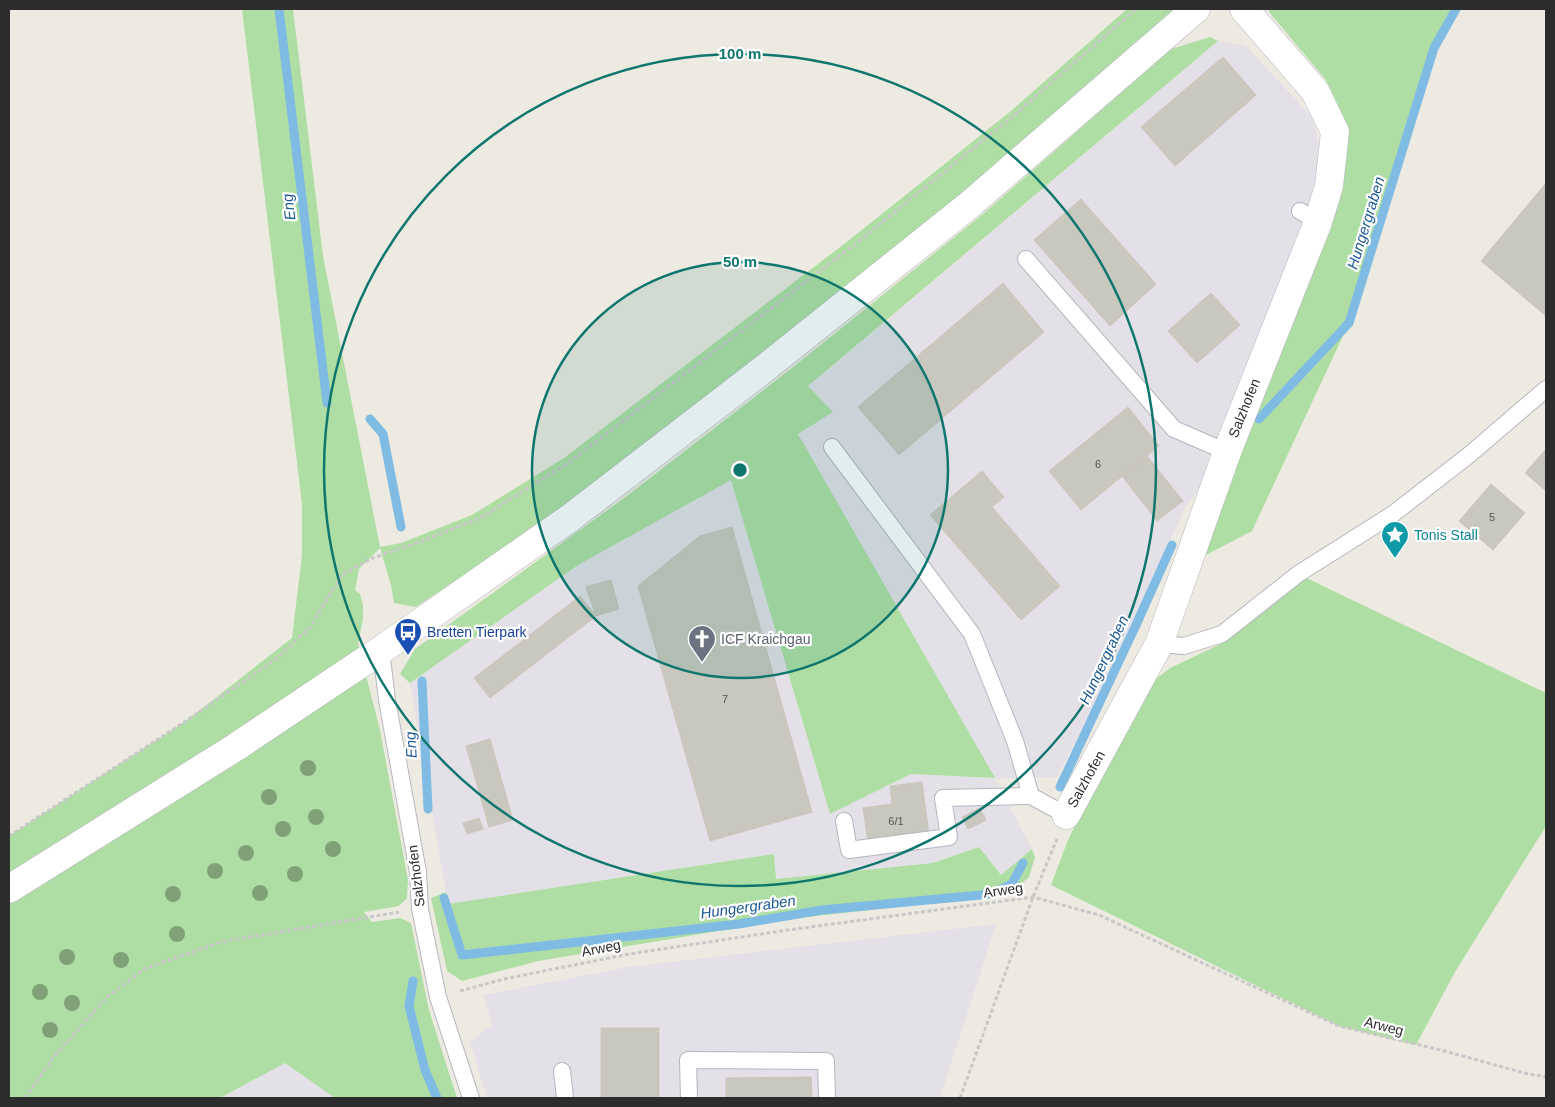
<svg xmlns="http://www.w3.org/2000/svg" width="1555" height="1107" font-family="Arial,sans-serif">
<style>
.industrial{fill:#e3e1e7}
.green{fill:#afdea4}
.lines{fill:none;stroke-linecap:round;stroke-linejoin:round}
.stream{stroke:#80bbe4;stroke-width:9}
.building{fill:#c9c8bf;stroke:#c9c6bb}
.service-casing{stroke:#b5b5bf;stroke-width:18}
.minor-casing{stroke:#b5b5bf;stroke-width:29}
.tertiary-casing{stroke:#b5b5bf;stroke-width:29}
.path{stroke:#c8c8c8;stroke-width:3;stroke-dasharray:4 2.5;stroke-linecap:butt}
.service{stroke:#fff;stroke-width:16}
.minor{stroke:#fff;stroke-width:28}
.tertiary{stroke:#fff;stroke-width:28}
.tree{fill:#80a178}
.ring{fill:none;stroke:#0f766e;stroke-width:2.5}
.labels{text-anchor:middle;stroke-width:4.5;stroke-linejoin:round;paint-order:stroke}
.number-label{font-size:11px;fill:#545452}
.street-label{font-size:14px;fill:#2d2d2d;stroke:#fff}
.culture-label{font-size:14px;fill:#0d838f;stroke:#fff;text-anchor:start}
.transit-label{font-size:14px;fill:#164399;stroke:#fff;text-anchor:start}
.worship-label{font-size:14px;fill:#5b616d;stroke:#fff;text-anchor:start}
.water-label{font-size:15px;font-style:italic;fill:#1b5993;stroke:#fff}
.centre{fill:#0f766e;stroke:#fff;stroke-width:2.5}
.ring-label{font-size:15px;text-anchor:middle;font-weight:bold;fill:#0f766e;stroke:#fff;stroke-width:4.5;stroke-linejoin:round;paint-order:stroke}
</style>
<rect width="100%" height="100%" fill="#edeae1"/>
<g class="industrial">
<polygon points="1218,41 1246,46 1312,117 1329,186 1227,452 1186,506 1093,709 1057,777 995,779 1032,849 1001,875 978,847 933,863 775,879 774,854 448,904 410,683 578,565 731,479 830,814 911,774 994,778 798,434 808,387"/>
<polygon points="996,924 940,1098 487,1098 470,1042 492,1025 484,995 628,967"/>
<polygon points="285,1063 335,1098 220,1098"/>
</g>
<g class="green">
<polygon points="242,9 293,9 323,256 380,547 401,543 472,515 564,458 848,241 1011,111 1127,9 1178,9 958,202 565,507 416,607 394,603 391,585 380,548 359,569 355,590 360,594 363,605 363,619 358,644 380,730 408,880 407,898 399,906 364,912 372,922 400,918 411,923 429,1010 457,1098 335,1098 285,1063 220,1098 9,1098 9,836 186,721 292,638 302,555 302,504"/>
<polygon points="1269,9 1456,9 1434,48 1349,323 1252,531 1204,556 1348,127 1326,80 1269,12"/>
<polygon points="1210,37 1218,41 808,386 833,412 798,434 995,778 911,774 830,814 731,480 578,565 410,683 400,674 415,649 627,496 792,368 983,214 1171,49"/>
<polygon points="1298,574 1546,693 1546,826 1455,972 1416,1045 1339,1026 1051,885 1068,840 1142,690 1170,668 1225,642"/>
<polygon points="979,847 1001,875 1032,849 1035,857 1029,877 1012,892 997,896 798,918 538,961 462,981 447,971 431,898 446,892 448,904 774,854 776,879 933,863"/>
</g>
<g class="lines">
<g class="stream">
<polyline points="279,9 327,403"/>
<polyline points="370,419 383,434 401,527"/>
<polyline points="1259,419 1349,323 1434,48 1456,9"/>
<polyline points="422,681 428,809"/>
<polyline points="1060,787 1136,625 1172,545"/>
<polyline points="444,898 462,955 739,924 822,910 991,894 1012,884 1023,863"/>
<polyline points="413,981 409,1006 425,1070 437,1098"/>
</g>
</g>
<g class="building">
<polygon points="1223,57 1256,95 1175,166 1141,127"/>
<polygon points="1546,183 1546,316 1481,261"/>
<polygon points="1081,199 1156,284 1110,326 1034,240"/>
<polygon points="1003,283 1044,332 899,455 858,407"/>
<polygon points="1211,293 1240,325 1197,363 1168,331"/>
<polygon points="1128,407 1159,446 1081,510 1049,471"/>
<polygon points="1546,449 1546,491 1525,473"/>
<polygon points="1147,456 1183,501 1157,521 1122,476"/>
<polygon points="982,471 1004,497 992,507 1060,586 1021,620 930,515"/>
<polygon points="1491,484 1525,513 1493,550 1459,521"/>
<polygon points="732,527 812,812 710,841 638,586 700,536"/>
<polygon points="611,580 619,609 596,616 586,587"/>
<polygon points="580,596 596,616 490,698 474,678"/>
<polygon points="490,739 513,820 489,827 466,746"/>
<polygon points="922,782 929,835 868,842 863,808 892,804 890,786"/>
<polygon points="980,808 986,820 968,829 962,817"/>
<polygon points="479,818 483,829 467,834 463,823"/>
<rect x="601" y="1028" width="58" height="70"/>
<polygon points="811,1077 812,1098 726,1098 726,1078"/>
</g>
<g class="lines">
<defs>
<g id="service">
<polyline points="1300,211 1318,222"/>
<polyline points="1026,259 1174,429 1227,452"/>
<polyline points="832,447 972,634 1015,741 1031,796 1066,815"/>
<polyline points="1159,644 1184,646 1222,634 1298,574 1393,514 1469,455 1546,389"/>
<polyline points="381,650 387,700 418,872 420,909 438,997 471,1098"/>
<polyline points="844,821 849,850 949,837 943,798 1031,796"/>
<polyline points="562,1071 565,1098"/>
<polyline points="689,1098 688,1060 826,1061 827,1098"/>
</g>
<polyline id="minor" points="1066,815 1159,644 1227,452 1318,222 1329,186 1335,132 1315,91 1244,9"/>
<polyline id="tertiary" points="9,889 236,747 381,650 570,518 765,368 968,206 1196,9"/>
</defs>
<use href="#service" class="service-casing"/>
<use href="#minor" class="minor-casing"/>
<use href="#tertiary" class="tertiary-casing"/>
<g class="path">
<polyline points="9,836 186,721 276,659 310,627 342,575 370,559 425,540 480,518 568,463 853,246 1013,116 1136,9"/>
<polyline points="460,991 504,979 629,954 788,930 1033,897 1099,915 1339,1026 1441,1050 1524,1073 1546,1077"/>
<polyline points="25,1098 52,1059 106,998 146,968 221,942 399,912"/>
<polyline points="960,1098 1033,897 1057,839"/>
</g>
<use href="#service" class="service"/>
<use href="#minor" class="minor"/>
<use href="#tertiary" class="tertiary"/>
</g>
<g class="tree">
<circle cx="308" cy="768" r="8"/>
<circle cx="269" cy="797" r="8"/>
<circle cx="316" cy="817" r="8"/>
<circle cx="283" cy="829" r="8"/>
<circle cx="333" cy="849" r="8"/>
<circle cx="246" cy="853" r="8"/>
<circle cx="215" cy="871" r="8"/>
<circle cx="295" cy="874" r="8"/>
<circle cx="260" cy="893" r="8"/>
<circle cx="173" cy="894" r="8"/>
<circle cx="177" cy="934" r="8"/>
<circle cx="67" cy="957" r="8"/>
<circle cx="121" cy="960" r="8"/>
<circle cx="40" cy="992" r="8"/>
<circle cx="72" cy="1003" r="8"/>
<circle cx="50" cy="1030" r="8"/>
</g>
<circle cx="740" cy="470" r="208" fill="#0f766e" fill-opacity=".12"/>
<g class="ring">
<circle cx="740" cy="470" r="208"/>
<circle cx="740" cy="470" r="416"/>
</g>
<defs>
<symbol id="sight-pin" viewBox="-11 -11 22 30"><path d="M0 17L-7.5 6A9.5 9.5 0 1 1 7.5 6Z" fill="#0f9aa8" stroke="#fff"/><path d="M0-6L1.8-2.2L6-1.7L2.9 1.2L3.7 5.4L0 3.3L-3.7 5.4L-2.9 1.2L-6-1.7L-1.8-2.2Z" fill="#fff"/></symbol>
<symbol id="bus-pin" viewBox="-11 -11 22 30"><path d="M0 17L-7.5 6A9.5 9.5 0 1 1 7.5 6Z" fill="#1a4fb4" stroke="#fff"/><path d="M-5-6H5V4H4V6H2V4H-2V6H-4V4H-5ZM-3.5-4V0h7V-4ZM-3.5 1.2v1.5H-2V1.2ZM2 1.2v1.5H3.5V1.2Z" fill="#fff"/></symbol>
<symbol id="church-pin" viewBox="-11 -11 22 30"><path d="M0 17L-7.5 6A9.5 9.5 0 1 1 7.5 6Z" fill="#6b7280" stroke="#fff"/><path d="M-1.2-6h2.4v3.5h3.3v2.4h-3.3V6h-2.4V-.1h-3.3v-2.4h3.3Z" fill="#fff"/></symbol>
</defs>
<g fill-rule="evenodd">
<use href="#sight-pin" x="1379" y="519" width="32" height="43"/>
<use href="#bus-pin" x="392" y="616" width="32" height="43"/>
<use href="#church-pin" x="686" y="623" width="32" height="43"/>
</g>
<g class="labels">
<g class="number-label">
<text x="1098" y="468">6</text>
<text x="1492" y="521">5</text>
<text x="725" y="703">7</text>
<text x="896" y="825">6/1</text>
</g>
<g class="street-label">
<text transform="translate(1244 408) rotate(-68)" y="5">Salzhofen</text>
<text transform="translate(1086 779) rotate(-61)" y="5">Salzhofen</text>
<text transform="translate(416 876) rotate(-97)" y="5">Salzhofen</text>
<text transform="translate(1003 890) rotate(-8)" y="5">Arweg</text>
<text transform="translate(601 948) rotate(-11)" y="5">Arweg</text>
<text transform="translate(1384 1026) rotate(14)" y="5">Arweg</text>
</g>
<g class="culture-label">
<text x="1414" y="540">Tonis Stall</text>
</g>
<g class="transit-label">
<text x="427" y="637">Bretten Tierpark</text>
</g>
<g class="worship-label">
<text x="721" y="644">ICF Kraichgau</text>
</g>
<g class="water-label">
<text transform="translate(289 207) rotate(-97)" y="5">Eng</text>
<text transform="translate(1366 223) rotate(-73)" y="5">Hungergraben</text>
<text transform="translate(1104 660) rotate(-65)" y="5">Hungergraben</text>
<text transform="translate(411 745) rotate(-93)" y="5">Eng</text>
<text transform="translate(748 907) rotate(-8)" y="5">Hungergraben</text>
</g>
</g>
<circle cx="740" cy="470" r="8" class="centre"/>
<g class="ring-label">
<text x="740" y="59">100 m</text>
<text x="740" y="267">50 m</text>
</g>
<rect width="1555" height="1107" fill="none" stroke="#2d2d2d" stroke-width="20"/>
</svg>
